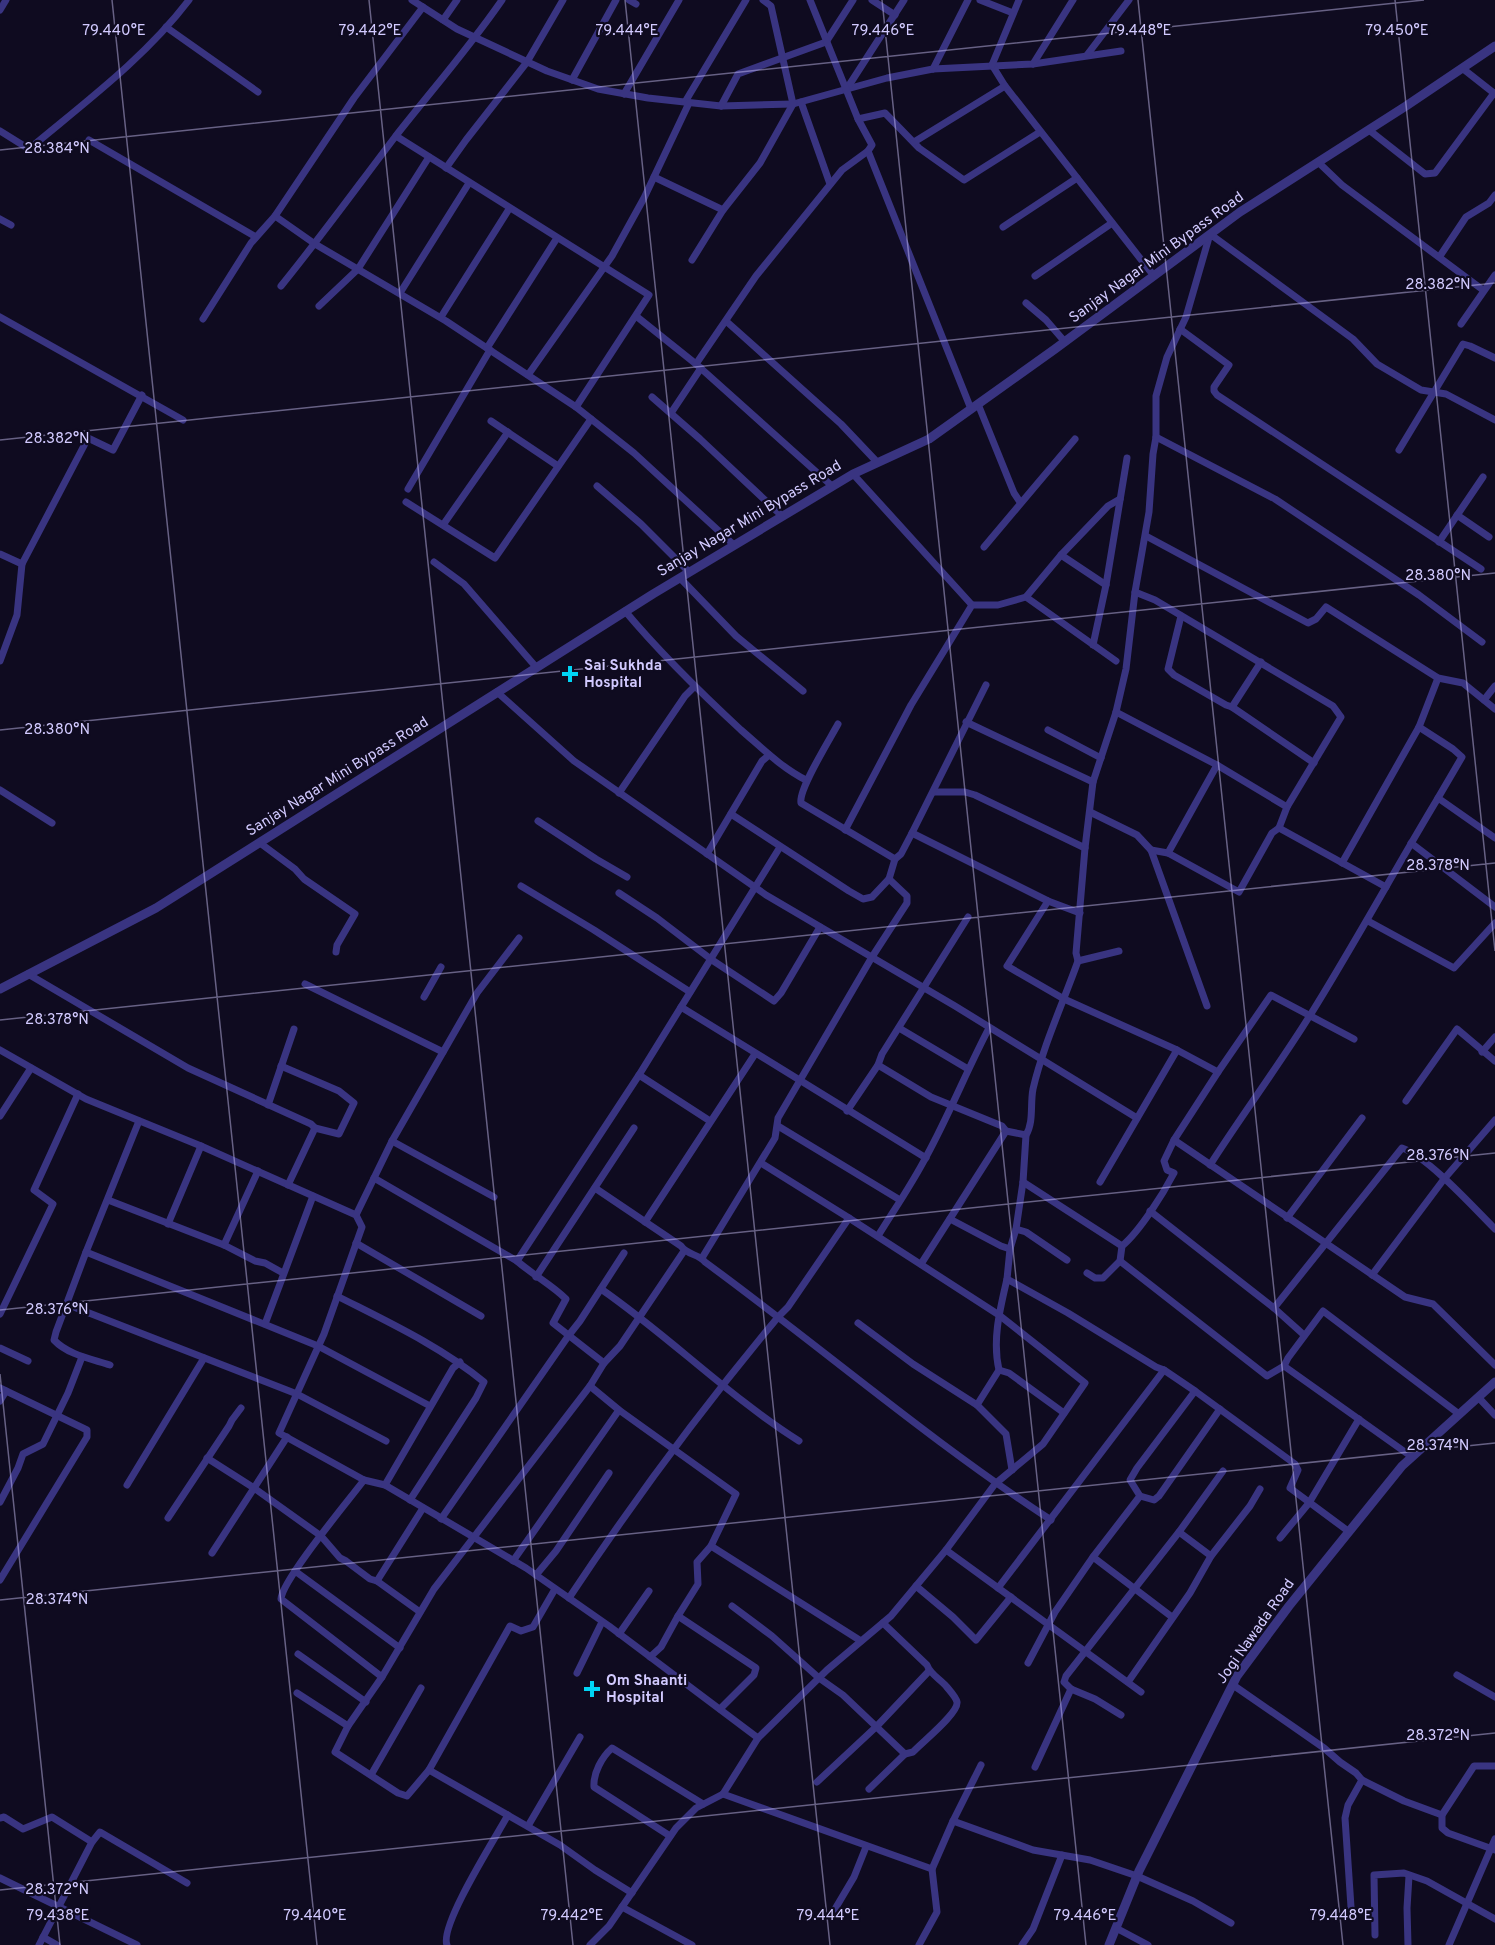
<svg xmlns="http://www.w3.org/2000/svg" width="1495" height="1945" font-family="Overpass,sans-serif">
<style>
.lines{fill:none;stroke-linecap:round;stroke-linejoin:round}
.minor{stroke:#393481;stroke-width:7}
.tertiary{stroke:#393481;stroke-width:9}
.ticks{fill:none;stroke:#d2caff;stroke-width:1.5;stroke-opacity:0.45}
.poi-dot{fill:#00d5f5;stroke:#0f0b20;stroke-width:2}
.labels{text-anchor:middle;stroke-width:4.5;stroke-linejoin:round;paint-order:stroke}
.street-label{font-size:15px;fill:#d2caff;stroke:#0f0b20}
.poi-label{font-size:15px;font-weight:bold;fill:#d2caff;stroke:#0f0b20;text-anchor:start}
.ticks-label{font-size:15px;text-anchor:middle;fill:#d2caff;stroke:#0f0b20;stroke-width:4.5;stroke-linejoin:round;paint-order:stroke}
</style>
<rect width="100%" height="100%" fill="#0f0b20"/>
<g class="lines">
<g class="minor">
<polyline points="412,0 457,29 547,71 598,89 648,98 721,106 793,104 887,78 933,69 1033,64 1121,51"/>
<polyline points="629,0 636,4"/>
<polyline points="872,0 895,15"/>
<polyline points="980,0 1013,13"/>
<polyline points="0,10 6,0"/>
<polyline points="443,20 457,0"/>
<polyline points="166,27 258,92"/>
<polyline points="1087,55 1129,0"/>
<polyline points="1033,64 1073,0"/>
<polyline points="992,65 1005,86 1154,276"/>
<polyline points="992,65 1019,0"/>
<polyline points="1462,68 1495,94"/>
<polyline points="933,69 968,0"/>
<polyline points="572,80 616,0"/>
<polyline points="846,90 904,0"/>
<polyline points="624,94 679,0"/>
<polyline points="685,102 746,0"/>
<polyline points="801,102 830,184"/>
<polyline points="721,106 738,74 826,42 853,0"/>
<polyline points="858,119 885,113 919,148 964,180 1040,132"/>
<polyline points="1369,130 1425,174 1435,173 1494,93"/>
<path d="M0,131L29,149C84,103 145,58 189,0"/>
<polyline points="396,136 649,295 576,407"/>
<polyline points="89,140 256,237"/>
<polyline points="914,142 1005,86"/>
<polyline points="868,151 971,409"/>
<polyline points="1318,162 1342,185 1483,290"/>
<polyline points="446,168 466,140 527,62 563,0"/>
<polyline points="654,177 723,210"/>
<polyline points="275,216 315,244 446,321 576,407 634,453 734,545"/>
<polyline points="0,219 11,225"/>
<polyline points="1003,227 1077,178"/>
<polyline points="1440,256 1466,217 1489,203 1495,195"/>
<polyline points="692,260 723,210 760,163 793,104 771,6 763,0"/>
<polyline points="1035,276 1112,223"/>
<path d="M281,286C320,238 357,187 395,137C431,91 469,48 502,0"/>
<polyline points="400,293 469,183"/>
<polyline points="1026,303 1046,320 1065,342"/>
<polyline points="319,306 358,269 429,157"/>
<polyline points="636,316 696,364 832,486"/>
<polyline points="0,317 183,420"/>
<polyline points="441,317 509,209"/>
<polyline points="203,319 251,243 275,216 354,98 423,7"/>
<polyline points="726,321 841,424 877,462"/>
<polyline points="1461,324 1495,275"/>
<polyline points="1180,329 1229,365 1214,387 1214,391 1217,395 1481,569"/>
<polyline points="487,348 557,238"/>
<polyline points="696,364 756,276 842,170 868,151 872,145 858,119 810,0"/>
<polyline points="528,375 612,256 644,198 689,103"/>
<polyline points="652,397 700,439 782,516"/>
<polyline points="978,404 1014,493 1020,502"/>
<polyline points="671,413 701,368"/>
<polyline points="491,421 558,466"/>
<polyline points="1156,437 1275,499 1419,595 1482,642"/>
<polyline points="1399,450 1463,344 1470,346 1495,358"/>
<polyline points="853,474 972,605"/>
<polyline points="597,486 641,524 689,572"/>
<polyline points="408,489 490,350"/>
<polyline points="406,502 495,558 591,419"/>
<polyline points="1457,515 1489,537"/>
<polyline points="443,525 508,432"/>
<polyline points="1146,536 1308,623 1316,619 1326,607 1438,678 1463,683 1495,709"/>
<polyline points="1439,542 1483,477"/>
<polyline points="984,547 1075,439"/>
<polyline points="0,554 22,564"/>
<polyline points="1061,555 1106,585"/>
<polyline points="434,562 464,584 536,667"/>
<polyline points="680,578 736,636 803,691"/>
<polyline points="1135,592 1155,600 1333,706 1341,717 1287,807 1279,828 1272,833 1239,892 1168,853 1151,850"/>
<polyline points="1026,597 1116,661"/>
<path d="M625,611C661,654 700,692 741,730C762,748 782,768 806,780"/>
<polyline points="1181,616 1168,669 1174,675 1226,705 1232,707 1314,763"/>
<polyline points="1093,645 1106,585 1127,458"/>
<polyline points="0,661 17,615 22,564 88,438 113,450 142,395"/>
<polyline points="497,692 574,761 766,895 955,1006 1137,1118"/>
<polyline points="1484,700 1495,686"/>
<polyline points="1232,707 1261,662"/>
<polyline points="1116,712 1217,765 1287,807"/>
<polyline points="966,722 1093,782"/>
<path d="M838,724C830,739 798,790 801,803L895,859"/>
<polyline points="1419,727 1453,749 1462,757 1438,798 1495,838"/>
<polyline points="1048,730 1101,758"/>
<polyline points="0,790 52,823"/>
<polyline points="934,792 965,792 975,795 1085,848"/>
<polyline points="619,793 685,696 694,687"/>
<polyline points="1090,812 1137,835 1151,850 1207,1006"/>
<polyline points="731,814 849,891 863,899 872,897 889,879 895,859 901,854 912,833 986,685"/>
<polyline points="538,821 596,859 627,877"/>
<polyline points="1279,828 1386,887"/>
<polyline points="845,830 911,705 972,605 998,605 1026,597 1061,555 1108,506 1120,499"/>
<polyline points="912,833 1048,901 1080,913"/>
<polyline points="260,843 295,869 304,879 355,914 337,945 336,952"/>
<polyline points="1411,843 1495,907"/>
<polyline points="1168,853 1217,765"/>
<polyline points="707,854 762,761 769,755"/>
<polyline points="1342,863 1419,727 1438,678"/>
<polyline points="521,886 594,930 690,992"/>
<polyline points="619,893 657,918 712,960 774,1001 781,993 820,927"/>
<path d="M1048,901L1007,966L1064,999L1177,1050L1218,1072L1174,1140L1164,1161L1167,1170L1174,1173C1163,1194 1140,1231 1122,1246L1120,1261L1103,1278H1095L1087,1273"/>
<polyline points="1368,921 1454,968 1495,923"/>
<polyline points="1078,961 1119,951"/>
<polyline points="28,974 188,1068 311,1124 315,1128 339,1134 354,1103 339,1091 281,1066"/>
<polyline points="305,984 443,1052"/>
<polyline points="424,997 441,967"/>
<polyline points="681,1007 926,1158"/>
<polyline points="899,1028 968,1069"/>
<polyline points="0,1050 86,1099 201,1146 356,1215 362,1227 324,1334 279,1433 364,1480 385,1485 526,1568 609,1626 758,1738"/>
<polyline points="1482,1052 1495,1037"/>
<polyline points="878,1065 931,1097 1002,1126 1006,1131 1026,1135"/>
<polyline points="1218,1072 1271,995 1354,1039"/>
<polyline points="639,1075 710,1121"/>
<polyline points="1406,1101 1457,1029 1495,1061"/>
<polyline points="268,1105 294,1029"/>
<polyline points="847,1111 878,1065 882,1054 968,917"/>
<polyline points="0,1116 31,1068"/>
<polyline points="139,1121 86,1252 318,1346 430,1406"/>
<polyline points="778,1126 900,1200"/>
<polyline points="1174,1140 1405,1297 1433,1304 1495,1365"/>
<polyline points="392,1141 494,1197"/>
<path d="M1210,1165C1242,1115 1277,1068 1309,1017C1354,945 1394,871 1438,798"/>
<path d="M374,1178L517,1261C533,1275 552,1285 566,1299L553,1323L604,1363"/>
<polyline points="1023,1182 1122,1246"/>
<polyline points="1100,1182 1177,1050"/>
<polyline points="288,1185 315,1128"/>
<path d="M595,1188L681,1246C687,1255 699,1254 705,1262C821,1347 930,1441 1051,1520"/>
<polyline points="108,1200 224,1245 255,1261 265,1263 283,1273"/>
<polyline points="1150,1211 1274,1308 1304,1335"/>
<polyline points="356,1215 392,1141 477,993 519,938"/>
<polyline points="1287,1218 1362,1118"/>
<polyline points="950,1219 1001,1246 1010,1249"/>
<polyline points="645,1222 755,1054"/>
<polyline points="168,1224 201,1146"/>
<polyline points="1016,1229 1026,1232 1067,1260"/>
<path d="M878,1236C894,1210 912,1184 926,1157C949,1115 967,1070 989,1028"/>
<polyline points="356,1243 481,1316"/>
<polyline points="224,1245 258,1171"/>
<path d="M86,1252L56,1332L54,1340C68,1355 92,1359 110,1365"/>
<polyline points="702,1258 775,1138 778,1118 872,957 907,903 907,896 889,879"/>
<polyline points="517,1261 639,1075 780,847"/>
<polyline points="1120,1261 1267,1376 1284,1366 1288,1358 1323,1311 1459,1414"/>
<polyline points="921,1264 1006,1131"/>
<polyline points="1372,1275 1444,1179 1495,1120"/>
<polyline points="536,1277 634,1128"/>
<path d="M1007,1279L1010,1249L1016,1229L1023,1182L1026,1135C1034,1122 1030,1104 1033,1089C1043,1046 1063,1003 1078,961L1076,953L1085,848L1093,782L1116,712L1126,669L1135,592L1149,512L1153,454L1156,437V396L1167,357L1186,317L1210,234L1353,339L1377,364L1421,390L1446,394L1495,420"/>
<path d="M601,1289C669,1336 728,1396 799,1441"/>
<path d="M337,1296C388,1322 440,1346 484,1382L476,1398L410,1500"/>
<polyline points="66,1304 297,1394 386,1441"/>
<path d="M1274,1308L1402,1148C1427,1156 1474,1208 1495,1229"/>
<polyline points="0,1314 53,1204 34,1190 78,1094"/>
<polyline points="858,1323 913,1364 977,1405 1006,1434 1012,1470"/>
<polyline points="265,1324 313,1196"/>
<polyline points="0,1348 28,1361"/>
<polyline points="1284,1366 1412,1457"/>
<polyline points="999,1370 1009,1373 1064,1413"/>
<polyline points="590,1386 619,1410 736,1494 711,1546 697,1562 698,1584 678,1616 661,1647 650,1657"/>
<polyline points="0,1388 87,1430 87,1437 0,1580"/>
<polyline points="1195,1391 1137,1468 1130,1480 1140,1496 1154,1500 1159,1496 1220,1409"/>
<polyline points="1478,1397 1495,1415"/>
<polyline points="0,1401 6,1391"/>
<path d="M977,1405L999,1370C992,1340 1000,1309 1007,1279L1068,1313L1156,1367L1164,1370L1195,1391L1295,1464L1298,1470L1290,1488L1348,1531"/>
<polyline points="207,1458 254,1488 321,1536 340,1558 346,1561 370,1579 377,1581 420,1612"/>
<path d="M364,1480C349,1500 282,1580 281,1599L382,1677"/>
<polyline points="127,1485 204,1358"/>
<polyline points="385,1485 453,1368 460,1362"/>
<polyline points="0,1502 18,1468 23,1454 43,1444 68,1393 82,1357"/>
<polyline points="168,1518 229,1426 232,1420 241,1408"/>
<polyline points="441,1519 569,1335 580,1321 624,1253"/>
<polyline points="1179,1532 1211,1556"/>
<polyline points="1280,1538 1309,1503 1359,1419"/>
<polyline points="711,1546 861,1641"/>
<polyline points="946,1550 1141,1692"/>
<polyline points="212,1553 287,1437"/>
<polyline points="1093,1557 1172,1617"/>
<polyline points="513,1561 619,1410"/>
<polyline points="295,1571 400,1648"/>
<polyline points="536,1575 556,1551 609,1473"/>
<polyline points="377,1581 423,1508"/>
<polyline points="916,1586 953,1617 976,1640 1011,1597"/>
<polyline points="998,1588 1164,1370"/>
<polyline points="555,1589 533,1627 521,1631 510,1626 429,1770 407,1796 398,1793 335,1752 348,1726 382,1677 434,1589 590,1386 604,1363 620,1346 684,1251"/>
<path d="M569,1598C634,1500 703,1407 779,1316L788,1307L849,1218"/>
<polyline points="732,1606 772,1636 819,1678 843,1695 905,1754"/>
<polyline points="678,1616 756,1668 754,1675 720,1709"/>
<polyline points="619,1634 649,1591"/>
<polyline points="298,1654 366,1702"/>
<polyline points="1028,1663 1055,1612 1093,1557 1140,1496"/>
<polyline points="577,1673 602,1622"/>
<polyline points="1457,1675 1495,1697"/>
<polyline points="1128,1682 1190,1593 1211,1556 1250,1506 1260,1489"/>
<polyline points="1233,1685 1324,1748 1340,1762 1356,1773 1362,1780 1404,1801 1442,1815"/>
<polyline points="297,1693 348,1726"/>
<polyline points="1121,1715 1095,1699 1071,1689 1064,1682 1066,1676 1179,1532 1223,1471"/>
<polyline points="1495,1766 1474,1766 1442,1815 1442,1828 1448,1833 1495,1850"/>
<polyline points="1035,1767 1071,1689"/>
<polyline points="429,1770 560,1845 595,1870 632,1893"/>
<polyline points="371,1775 421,1688"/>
<polyline points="817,1782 877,1726 929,1671"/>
<path d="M869,1789L905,1754L913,1752C921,1743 959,1713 957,1702C956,1697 950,1691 946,1686C940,1679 930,1674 927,1665L883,1623"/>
<polyline points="723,1794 932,1869 953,1821 1033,1850 1090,1860 1137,1876 1193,1901 1231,1923"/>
<polyline points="0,1818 4,1817 23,1829 52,1817 92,1842"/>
<polyline points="953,1821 981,1765"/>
<polyline points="528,1826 580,1737"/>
<path d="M670,1836L594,1787C593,1773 602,1757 612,1748L703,1804"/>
<polyline points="0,1878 137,1945"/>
<polyline points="622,1907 692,1945"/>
<polyline points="1351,1907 1345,1818 1348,1805 1362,1780"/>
<polyline points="835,1909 854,1877 866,1847"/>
<polyline points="1116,1928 1148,1945"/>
<polyline points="1375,1935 1374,1875 1404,1873 1427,1881 1495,1919"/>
<polyline points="43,1937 57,1945"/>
<polyline points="39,1945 92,1842 100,1832 187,1883"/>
<path d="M447,1945C439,1926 496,1837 508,1815"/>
<polyline points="590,1945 609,1926 676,1828 696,1808 723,1794 758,1738 827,1670 891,1616 946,1550 995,1484 1043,1444 1085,1383 999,1315 849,1218 761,1163"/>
<polyline points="919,1945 937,1912 932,1869"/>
<polyline points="1022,1945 1033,1929 1062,1855"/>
<polyline points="1408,1945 1407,1908 1409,1876"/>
<polyline points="1449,1945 1495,1839"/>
</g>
<g class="tertiary">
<polyline points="0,989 156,908 653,594 853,474 929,439 1055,349 1240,212 1406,106 1495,46"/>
<polyline points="1109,1945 1139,1871 1237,1676 1289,1606 1402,1466 1495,1382"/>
</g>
</g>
<path class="ticks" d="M112,0L317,1945M369,0L573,1945M625,0L830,1945M882,0L1086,1945M1138,0L1343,1945M1395,0L1495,951M0,150L1424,0M0,440L1495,283M0,730L1495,573M0,1020L1495,863M0,1310L1495,1153M0,1374L60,1945M0,1600L1495,1443M0,1890L1495,1733"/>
<g class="poi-dot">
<path d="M567 665h6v6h6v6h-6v6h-6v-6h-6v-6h6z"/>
<path d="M589 1680h6v6h6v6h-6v6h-6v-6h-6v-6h6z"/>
</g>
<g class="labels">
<g class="street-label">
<text transform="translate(1156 257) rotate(-36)" y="5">Sanjay Nagar Mini Bypass Road</text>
<text transform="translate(749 518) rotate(-31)" y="5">Sanjay Nagar Mini Bypass Road</text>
<text transform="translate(337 776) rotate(-32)" y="5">Sanjay Nagar Mini Bypass Road</text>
<text transform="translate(1255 1631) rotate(-55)" y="5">Jogi Nawada Road</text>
</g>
<g class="poi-label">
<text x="584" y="670">Sai Sukhda<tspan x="584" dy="17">Hospital</tspan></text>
<text x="606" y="1685">Om Shaanti<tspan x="606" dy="17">Hospital</tspan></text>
</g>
</g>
<g class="ticks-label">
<text x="114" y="35">79.440°E</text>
<text x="370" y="35">79.442°E</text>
<text x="627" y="35">79.444°E</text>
<text x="883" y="35">79.446°E</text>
<text x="1140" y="35">79.448°E</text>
<text x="1397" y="35">79.450°E</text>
<text x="57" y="153">28.384°N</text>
<text x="1438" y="289">28.382°N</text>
<text x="57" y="443">28.382°N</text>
<text x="1438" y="580">28.380°N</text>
<text x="57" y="734">28.380°N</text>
<text x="1438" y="870">28.378°N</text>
<text x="57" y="1024">28.378°N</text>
<text x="1438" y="1160">28.376°N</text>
<text x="57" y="1314">28.376°N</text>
<text x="1438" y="1450">28.374°N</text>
<text x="57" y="1604">28.374°N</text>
<text x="1438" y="1740">28.372°N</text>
<text x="57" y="1894">28.372°N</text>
<text x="58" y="1920">79.438°E</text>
<text x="315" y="1920">79.440°E</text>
<text x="572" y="1920">79.442°E</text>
<text x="828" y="1920">79.444°E</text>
<text x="1085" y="1920">79.446°E</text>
<text x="1341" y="1920">79.448°E</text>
</g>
</svg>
